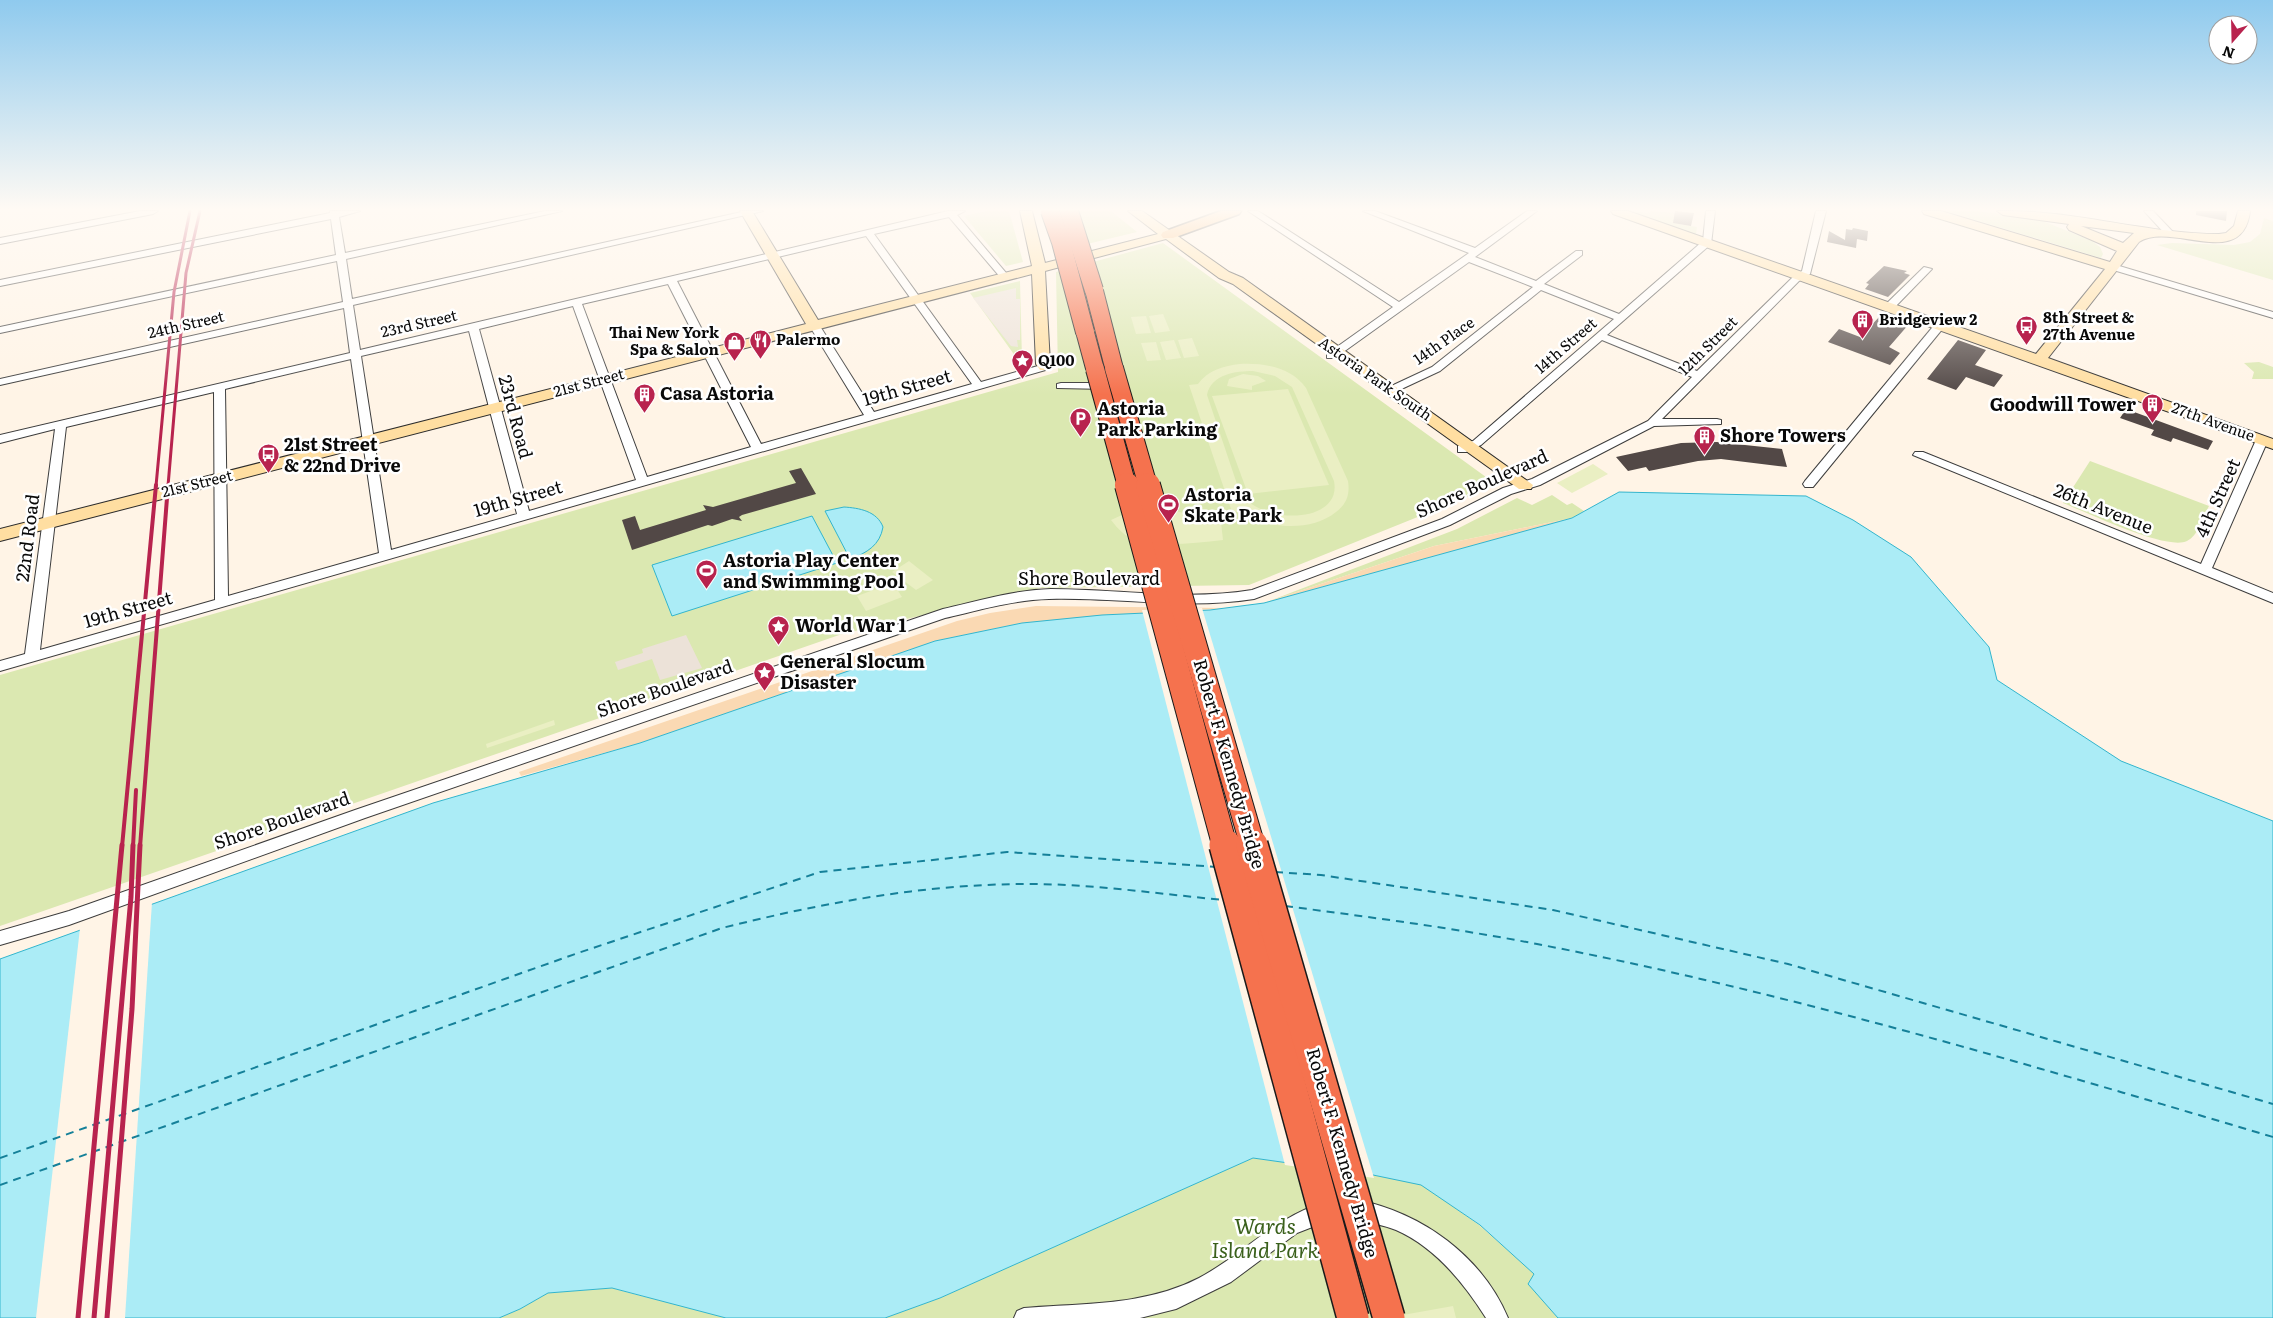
<svg xmlns="http://www.w3.org/2000/svg" width="2273" height="1318" font-family="Literata,serif">
<style>
.green{fill:#dbe8b1}
.sand{fill:#fad9b3}
.pitch{fill:#eaefc3;fill-rule:evenodd}
.plaza{fill:#ece2d8}
.water{fill:#abecf6;stroke:#32b5cd}
.pier{fill:#fff4e6}
.lines{fill:none;stroke-linecap:round;stroke-linejoin:round}
.ferry{stroke:#158099;stroke-width:2;stroke-dasharray:8 6;stroke-linecap:butt}
.building{fill:#524846}
.street-casing{stroke:#3c3c3c;stroke-width:2}
.secondary-casing{stroke:#2b2b2b;stroke-width:2}
.primary-casing{stroke:#1a1a1a;stroke-width:3}
.highway-casing{stroke:#1a1a1a;stroke-width:2}
.street{fill:#fff;fill-rule:evenodd}
.secondary{fill:#ffdea1;fill-rule:evenodd}
.primary{fill:#f9ad5c;fill-rule:evenodd}
.highway{fill:#f5724e;fill-rule:evenodd}
.rail-far2{stroke:#b8234e;stroke-width:3}
.rail-far1{stroke:#b8234e;stroke-width:4}
.rail{stroke:#b8234e;stroke-width:5}
.highway-bridge-far2-casing{stroke:#1a1a1a;stroke-width:20;stroke-linecap:butt}
.highway-bridge-far1-casing{stroke:#1a1a1a;stroke-width:26;stroke-linecap:butt}
.highway-bridge-casing{stroke:#1a1a1a;stroke-width:34;stroke-linecap:butt}
.highway-bridge-far2{stroke:#f5724e;stroke-width:18}
.highway-bridge-far1{stroke:#f5724e;stroke-width:24}
.highway-bridge{stroke:#f5724e;stroke-width:31}
.labels{text-anchor:middle;stroke-width:5;stroke-linejoin:round;paint-order:stroke}
.far-poi-label{font-size:15px;font-weight:bold;fill:#090909;stroke:#fff;text-anchor:start}
.far-street-label{font-size:15px;fill:#090909;stroke:#fff}
.street-label{font-size:18px;fill:#090909;stroke:#fff}
.poi-label{font-size:18px;font-weight:bold;fill:#090909;stroke:#fff;text-anchor:start}
.near-park-label{font-size:21px;font-style:italic;fill:#3a601b;stroke:#fff}
</style>
<rect width="100%" height="100%" fill="#fff4e6"/>
<g class="green">
<polygon points="986,211 1009,211 1023,262 1006,266 964,216"/>
<polygon points="1047,211 1111,211 1137,232 1058,251"/>
<polygon points="1629,211 1650,213 1650,211 1678,213 1673,223 1697,227 1696,234 1701,236 1701,239"/>
<polygon points="1946,211 1978,211 2038,219 2092,241 2100,247 2103,254 2101,258"/>
<polygon points="2264,218 2273,221 2273,280 2157,245 2172,243 2234,245 2250,242 2260,234"/>
<polygon points="1163,243 1497,485 1249,585 1040,588 842,634 0,926 0,675 1058,372 1056,272"/>
<polygon points="1020,281 1022,360 1027,361 1027,365 1023,367 970,293"/>
<polygon points="2259,362 2273,367 2273,379 2252,379 2254,372 2244,363"/>
<path d="M2090,461L2209,506C2203,517 2199,535 2187,541C2166,551 2086,512 2063,503Z"/>
<polygon points="1552,495 1567,505 1572,503 1584,511 1572,518 1434,546 1264,603 1457,529 1517,498 1532,505"/>
<polygon points="1253,1158 1373,1175 1421,1184 1479,1225 1535,1274 1529,1284 1558,1318 885,1318 940,1298"/>
<path d="M612,1288C650,1299 688,1306 726,1318H499L520,1309L548,1293Z"/>
</g>
<g class="sand">
<polygon points="1572,518 1264,603 1434,546"/>
<polygon points="1036,606 1225,608 1022,623 935,641 640,743 521,776 519,772 957,621 990,613"/>
</g>
<g class="pitch">
<polygon points="1163,314 1170,331 1155,333 1149,316"/>
<polygon points="1146,316 1151,333 1136,334 1131,317"/>
<polygon points="1192,338 1199,356 1184,358 1178,340"/>
<polygon points="1174,340 1181,358 1166,360 1160,342"/>
<polygon points="1156,342 1161,360 1147,361 1141,343"/>
<path d="M1240,364C1264,363 1291,367 1306,388L1348,481C1350,494 1347,504 1336,512C1315,529 1282,529 1257,520C1248,516 1242,511 1232,512L1189,385L1198,384C1208,370 1224,366 1240,364ZM1253,371L1275,376L1292,387L1334,481C1343,526 1256,525 1239,490L1207,395C1211,374 1236,371 1253,371Z"/>
<polygon points="1243,374 1258,376 1266,381 1252,386 1252,390 1227,386 1229,379"/>
<polygon points="1288,389 1329,485 1248,494 1212,396"/>
<polygon points="1593,464 1608,474 1572,493 1557,483"/>
<path d="M1146,504L1221,522L1223,540C1195,543 1165,547 1138,541C1126,538 1118,529 1111,520Z"/>
<polygon points="909,561 933,580 916,590 892,572"/>
<polygon points="893,583 902,597 866,611 857,596"/>
<polygon points="554,720 555,725 487,748 486,744"/>
<polygon points="1453,1306 1456,1318 1386,1318"/>
</g>
<g class="plaza">
<polygon points="1016,288 1016,299 1020,299 1020,340 1017,340 1018,347 1011,346 973,298"/>
<polygon points="686,635 702,668 660,680 652,659 618,670 615,662 643,653 642,649"/>
</g>
<g class="water">
<polygon points="1619,492 1806,496 1853,520 1911,557 1989,647 1997,680 2121,761 2273,821 2273,1318 1558,1318 1528,1284 1534,1274 1480,1225 1421,1185 1373,1175 1253,1158 940,1298 885,1318 726,1318 612,1288 548,1293 520,1309 499,1318 0,1318 0,959 433,803 640,743 935,641 1022,623 1102,615 1210,610 1264,603 1572,518"/>
<path d="M844,507C859,508 877,511 883,527C880,545 867,553 850,559L825,511Z"/>
<polygon points="812,516 837,563 672,616 652,565"/>
</g>
<g class="pier">
<polygon points="1202,608 1374,1178 1285,1165 1142,610"/>
<polygon points="152,902 125,1318 36,1318 80,928"/>
</g>
<g class="lines">
<g class="ferry">
<polyline points="1275,872 1321,875 1553,910 1788,964 2273,1104"/>
<path d="M1285,906C1369,917 1454,928 1537,944C1787,992 2030,1065 2273,1137"/>
<polyline points="0,1158 578,953 820,872 1007,852 1217,867"/>
<path d="M0,1185L722,928C826,902 930,883 1037,884C1099,885 1161,894 1223,900"/>
</g>
</g>
<g class="building">
<polygon points="1675,211 1694,213 1691,226 1673,223"/>
<polygon points="2196,211 2227,211 2226,221 2196,215"/>
<polygon points="1853,228 1868,231 1867,241 1857,239 1856,248 1827,242 1829,231 1845,240 1846,229 1852,230"/>
<polygon points="1884,266 1907,271 1904,273 1910,275 1888,297 1865,289 1869,284 1866,283"/>
<polygon points="1882,314 1909,324 1889,347 1900,353 1890,365 1828,342 1839,329 1860,337"/>
<polygon points="1958,340 1986,350 1975,365 2003,375 1994,387 1966,377 1956,390 1927,379"/>
<polygon points="2126,409 2213,441 2208,450 2173,438 2171,442 2151,435 2154,430 2120,418"/>
<polygon points="1717,442 1782,449 1787,467 1721,459 1698,461 1649,471 1646,467 1628,471 1616,457 1681,443"/>
<polygon points="801,468 816,494 742,515 739,517 742,521 732,519 712,526 708,525 632,550 622,520 635,516 640,530 706,510 703,505 713,507 796,483 789,471"/>
</g>
<g class="lines">
<defs>
<g id="street">
<polygon points="140,211 158,211 153,214 0,244 0,238"/>
<path d="M330,211H360L339,217L345,253L545,211H562L346,259L352,299L746,211H763L353,305L360,350L948,211H965L957,215L1007,274V278H1001L949,217L874,234L981,382L1045,364L1050,367L1049,369L0,671V661L25,654L55,429L0,443V435L350,353L344,308L0,385V379L343,302L337,261L0,333V327L336,255L331,219L0,286V280L330,213ZM866,236L972,384L874,412L818,323H810L809,325L864,415L761,444L677,281ZM668,284L751,447L647,477L582,304ZM573,306L636,480L529,511L479,329ZM469,331L517,514L391,550L361,356ZM351,359L379,553L228,596L225,389ZM214,392L215,600L40,650L66,427Z"/>
<path d="M1248,211H1258L1399,302L1469,253L1363,211H1375L1475,248L1527,211H1537L1475,257L1536,281L1576,251H1582V255L1544,284L1619,314L1703,241L1706,211H1715L1711,244L1607,335L1697,371L1793,277L1802,271L1816,211H1826L1810,274L1799,281L1662,419H1717L1721,420V424L1654,426L1540,485L1511,494L1450,525L1254,599C1186,610 1117,597 1049,599C1014,600 980,610 945,618L365,818L69,925L0,945V931L69,911L355,810L943,609C979,601 1014,590 1051,589C1118,589 1186,601 1252,590L1442,519L1503,488L1532,479L1648,421L1692,377L1602,340L1481,445L1466,452H1458V446L1473,441L1614,319L1541,290L1440,371L1395,392H1387V388L1432,367L1533,287L1469,262L1335,358H1327V354L1393,307Z"/>
<polygon points="2144,211 2153,211 2173,232 2173,236 2167,236"/>
<polygon points="2110,265 2116,265 2273,312 2273,318 2110,269"/>
<polygon points="1924,267 1932,269 1894,308 1886,308 1886,304"/>
<polygon points="1940,322 1945,325 1944,327 1813,487 1805,487 1803,484 1805,481 1936,323"/>
<polygon points="1061,383 1108,383 1113,386 1108,389 1057,388 1057,384"/>
<polygon points="2262,436 2268,440 2212,568 2273,593 2273,603 1913,455 1915,452 1923,452 2201,564 2256,440"/>
<path d="M1358,1200C1422,1213 1482,1256 1508,1318H1486C1464,1283 1435,1247 1396,1230C1381,1224 1366,1223 1351,1217L1348,1210L1351,1203Z"/>
<path d="M1326,1202L1333,1205L1336,1212L1333,1219L1297,1233L1231,1282L1176,1309L1140,1318H1014L1017,1311L1024,1308C1083,1303 1145,1306 1199,1278C1244,1254 1276,1216 1326,1202Z"/>
</g>
<g id="secondary">
<polygon points="740,211 752,211 818,320 1032,266 1020,211 1032,211 1045,263 1158,234 1128,211 1142,211 1229,272 1243,278 1533,485 1531,489 1519,489 1233,284 1219,278 1166,239 1045,271 1050,364 1052,367 1050,370 1040,370 1036,364 1032,274 0,541 0,529 806,324"/>
<path d="M1611,211H1628L2036,354L2105,269L1924,214L1922,211H1941L2110,262L2117,251L2069,230L2067,227L2069,224L2003,215L1997,211C2071,209 2145,234 2219,234L2226,233L2234,226L2238,211H2250C2243,272 2171,221 2139,242L2048,358L2273,439V449L1613,214ZM2081,226L2134,233L2123,243Z"/>
</g>
<polygon id="primary" points="1221,211 1241,211 1239,214 1173,238 1163,238 1161,235 1163,232"/>
<g id="highway">
<polygon points="1094,285 1100,286 1103,290 1123,368 1121,372 1107,372 1105,368 1085,290 1088,286"/>
<polygon points="1085,327 1091,328 1094,332 1104,369 1102,373 1088,373 1086,369 1076,332 1079,328"/>
</g>
</defs>
<use href="#street" class="street-casing"/>
<use href="#secondary" class="secondary-casing"/>
<use href="#primary" class="primary-casing"/>
<use href="#highway" class="highway-casing"/>
<use href="#street" class="street"/>
<use href="#secondary" class="secondary"/>
<use href="#primary" class="primary"/>
<use href="#highway" class="highway"/>
<g class="rail-far2">
<polyline points="156,486 174,292 190,211"/>
<polyline points="168,486 186,273 200,211"/>
</g>
<g class="rail-far1">
<polyline points="122,847 156,485"/>
<polyline points="133,847 136,790"/>
<polyline points="140,847 168,485"/>
</g>
<g class="rail">
<polyline points="78,1318 122,845"/>
<polyline points="94,1318 131,897 133,845"/>
<polyline points="107,1318 132,1009 140,845"/>
</g>
<defs>
<g id="highway-bridge-far2">
<polyline points="1050,211 1061,242 1085,332"/>
<polyline points="1069,211 1094,290"/>
<polyline points="1114,368 1148,486"/>
<polyline points="1095,369 1127,486"/>
</g>
<g id="highway-bridge-far1">
<polyline points="1127,485 1225,847"/>
<polyline points="1148,485 1253,847"/>
</g>
<g id="highway-bridge">
<polyline points="1225,845 1353,1318"/>
<polyline points="1252,845 1389,1318"/>
</g>
</defs>
<use href="#highway-bridge-far2" class="highway-bridge-far2-casing"/>
<use href="#highway-bridge-far1" class="highway-bridge-far1-casing"/>
<use href="#highway-bridge" class="highway-bridge-casing"/>
<use href="#highway-bridge-far2" class="highway-bridge-far2"/>
<use href="#highway-bridge-far1" class="highway-bridge-far1"/>
<use href="#highway-bridge" class="highway-bridge"/>
</g>
<linearGradient id="sky" x2="0" y2="1"><stop stop-color="#8fcaee"/><stop offset="0.53" stop-color="#fffaf4"/><stop offset="1" stop-color="#fffaf4" stop-opacity="0"/></linearGradient>
<rect width="2273" height="395" fill="url(#sky)"/>
<defs>
<symbol id="building-pin" viewBox="-11 -11 22 30"><path d="M0 17L-7.5 6A9.5 9.5 0 1 1 7.5 6Z" fill="#b8234e" stroke="#fff"/><path d="M-4-6H4V6H1V3H-1V6H-4ZM-2.5-4.3h1.7v1.8h-1.7ZM.8-4.3h1.7v1.8H.8ZM-2.5-1h1.7V.8h-1.7ZM.8-1h1.7V.8H.8Z" fill="#fff"/></symbol>
<symbol id="bus-pin" viewBox="-11 -11 22 30"><path d="M0 17L-7.5 6A9.5 9.5 0 1 1 7.5 6Z" fill="#b8234e" stroke="#fff"/><path d="M-5-6H5V4H4V6H2V4H-2V6H-4V4H-5ZM-3.5-4V0h7V-4ZM-3.5 1.2v1.5H-2V1.2ZM2 1.2v1.5H3.5V1.2Z" fill="#fff"/></symbol>
<symbol id="restaurant-pin" viewBox="-11 -11 22 30"><path d="M0 17L-7.5 6A9.5 9.5 0 1 1 7.5 6Z" fill="#b8234e" stroke="#fff"/><path d="M-5-6h1v4h1v-4h1v4h1v-4h1v5L-1.5 .5V6h-2V.5L-5-1ZM5-6V6H3V1.5H1.5Q1.5-4 5-6Z" fill="#fff"/></symbol>
<symbol id="shop-pin" viewBox="-11 -11 22 30"><path d="M0 17L-7.5 6A9.5 9.5 0 1 1 7.5 6Z" fill="#b8234e" stroke="#fff"/><path d="M-5-2.5h2.3a2.7 3.5 0 0 1 5.4 0H5L5.5 6h-11ZM-1.5-2.5h3a1.5 2.3 0 0 0-3 0Z" fill="#fff"/></symbol>
<symbol id="sight-pin" viewBox="-11 -11 22 30"><path d="M0 17L-7.5 6A9.5 9.5 0 1 1 7.5 6Z" fill="#b8234e" stroke="#fff"/><path d="M0-6L1.8-2.2L6-1.7L2.9 1.2L3.7 5.4L0 3.3L-3.7 5.4L-2.9 1.2L-6-1.7L-1.8-2.2Z" fill="#fff"/></symbol>
<symbol id="parking-pin" viewBox="-11 -11 22 30"><path d="M0 17L-7.5 6A9.5 9.5 0 1 1 7.5 6Z" fill="#b8234e" stroke="#fff"/><path d="M-3.5-5.5H1a3.5 3.5 0 0 1 0 7H-1V5.5H-3.5ZM-1-3.4V-.6H.8a1.4 1.4 0 0 0 0-2.8Z" fill="#fff"/></symbol>
<symbol id="stadium-pin" viewBox="-11 -11 22 30"><path d="M0 17L-7.5 6A9.5 9.5 0 1 1 7.5 6Z" fill="#b8234e" stroke="#fff"/><path d="M0-5a6.5 5 0 1 0 0 10a6.5 5 0 1 0 0-10ZM-3.5-1.8h7v3.6h-7Z" fill="#fff"/></symbol>
</defs>
<g fill-rule="evenodd">
<use href="#building-pin" x="1850" y="308" width="25" height="34"/>
<use href="#bus-pin" x="2014" y="314" width="25" height="34"/>
<use href="#restaurant-pin" x="748" y="328" width="25" height="34"/>
<use href="#shop-pin" x="722" y="330" width="25" height="34"/>
<use href="#sight-pin" x="1010" y="348" width="25" height="34"/>
<use href="#building-pin" x="632" y="382" width="25" height="34"/>
<use href="#building-pin" x="2140" y="392" width="25" height="34"/>
<use href="#parking-pin" x="1068" y="406" width="25" height="34"/>
<use href="#building-pin" x="1692" y="424" width="25" height="34"/>
<use href="#bus-pin" x="256" y="442" width="25" height="34"/>
<use href="#stadium-pin" x="1156" y="492" width="25" height="34"/>
<use href="#stadium-pin" x="694" y="558" width="25" height="34"/>
<use href="#sight-pin" x="766" y="614" width="25" height="34"/>
<use href="#sight-pin" x="752" y="660" width="25" height="34"/>
</g>
<g class="labels">
<g class="far-poi-label">
<text x="2043" y="323">8th Street &amp;<tspan x="2043" dy="17">27th Avenue</tspan></text>
<text x="1879" y="325">Bridgeview 2</text>
<text x="719" y="338" text-anchor="end">Thai New York<tspan x="719" dy="17">Spa &amp; Salon</tspan></text>
<text x="776" y="345">Palermo</text>
<text x="1038" y="366">Q100</text>
</g>
<g class="far-street-label">
<text transform="translate(419 324) rotate(-13)" y="5">23rd Street</text>
<text transform="translate(186 325) rotate(-13)" y="5">24th Street</text>
<text transform="translate(1444 341) rotate(-35)" y="5">14th Place</text>
<text transform="translate(1566 346) rotate(-41)" y="5">14th Street</text>
<text transform="translate(1708 346) rotate(-45)" y="5">12th Street</text>
<text transform="translate(1375 379) rotate(35)" y="5">Astoria Park South</text>
<text transform="translate(589 383) rotate(-15)" y="5">21st Street</text>
<text transform="translate(2213 422) rotate(20)" y="5">27th Avenue</text>
<text transform="translate(197 484) rotate(-14)" y="5">21st Street</text>
</g>
<g class="street-label">
<text transform="translate(907 388) rotate(-16)" y="6">19th Street</text>
<text transform="translate(515 417) rotate(75)" y="6">23rd Road</text>
<text transform="translate(1482 484) rotate(-24)" y="6">Shore Boulevard</text>
<text transform="translate(2218 498) rotate(-66)" y="6">4th Street</text>
<text transform="translate(518 499) rotate(-16)" y="6">19th Street</text>
<text transform="translate(2103 509) rotate(22)" y="6">26th Avenue</text>
<text transform="translate(28 538) rotate(-83)" y="6">22nd Road</text>
<text x="1089" y="585">Shore Boulevard</text>
<text transform="translate(128 610) rotate(-16)" y="6">19th Street</text>
<text transform="translate(665 689) rotate(-19)" y="6">Shore Boulevard</text>
<text transform="translate(1229 764) rotate(74)" y="6">Robert F. Kennedy Bridge</text>
<text transform="translate(282 821) rotate(-19)" y="6">Shore Boulevard</text>
<text transform="translate(1342 1153) rotate(74)" y="6">Robert F. Kennedy Bridge</text>
</g>
<g class="poi-label">
<text x="660" y="400">Casa Astoria</text>
<text x="2136" y="411" text-anchor="end">Goodwill Tower</text>
<text x="1097" y="415">Astoria<tspan x="1097" dy="21">Park Parking</tspan></text>
<text x="1720" y="442">Shore Towers</text>
<text x="284" y="451">21st Street<tspan x="284" dy="21">&amp; 22nd Drive</tspan></text>
<text x="1184" y="501">Astoria<tspan x="1184" dy="21">Skate Park</tspan></text>
<text x="723" y="567">Astoria Play Center<tspan x="723" dy="21">and Swimming Pool</tspan></text>
<text x="795" y="632">World War 1</text>
<text x="780" y="668">General Slocum<tspan x="780" dy="21">Disaster</tspan></text>
</g>
<g class="near-park-label">
<text x="1265" y="1234">Wards<tspan x="1265" dy="24">Island Park</tspan></text>
</g>
</g>
<g transform="translate(2233 40) rotate(200)"><circle r="24" fill="#ffffff" stroke="#9d9d9d"/>
<path d="M0-4L9 19L0 12L-9 19Z" fill="#b8234e"/>
<text y="-8" font-size="14" font-weight="bold" text-anchor="middle" fill="#090909">N</text>
</g>
</svg>
